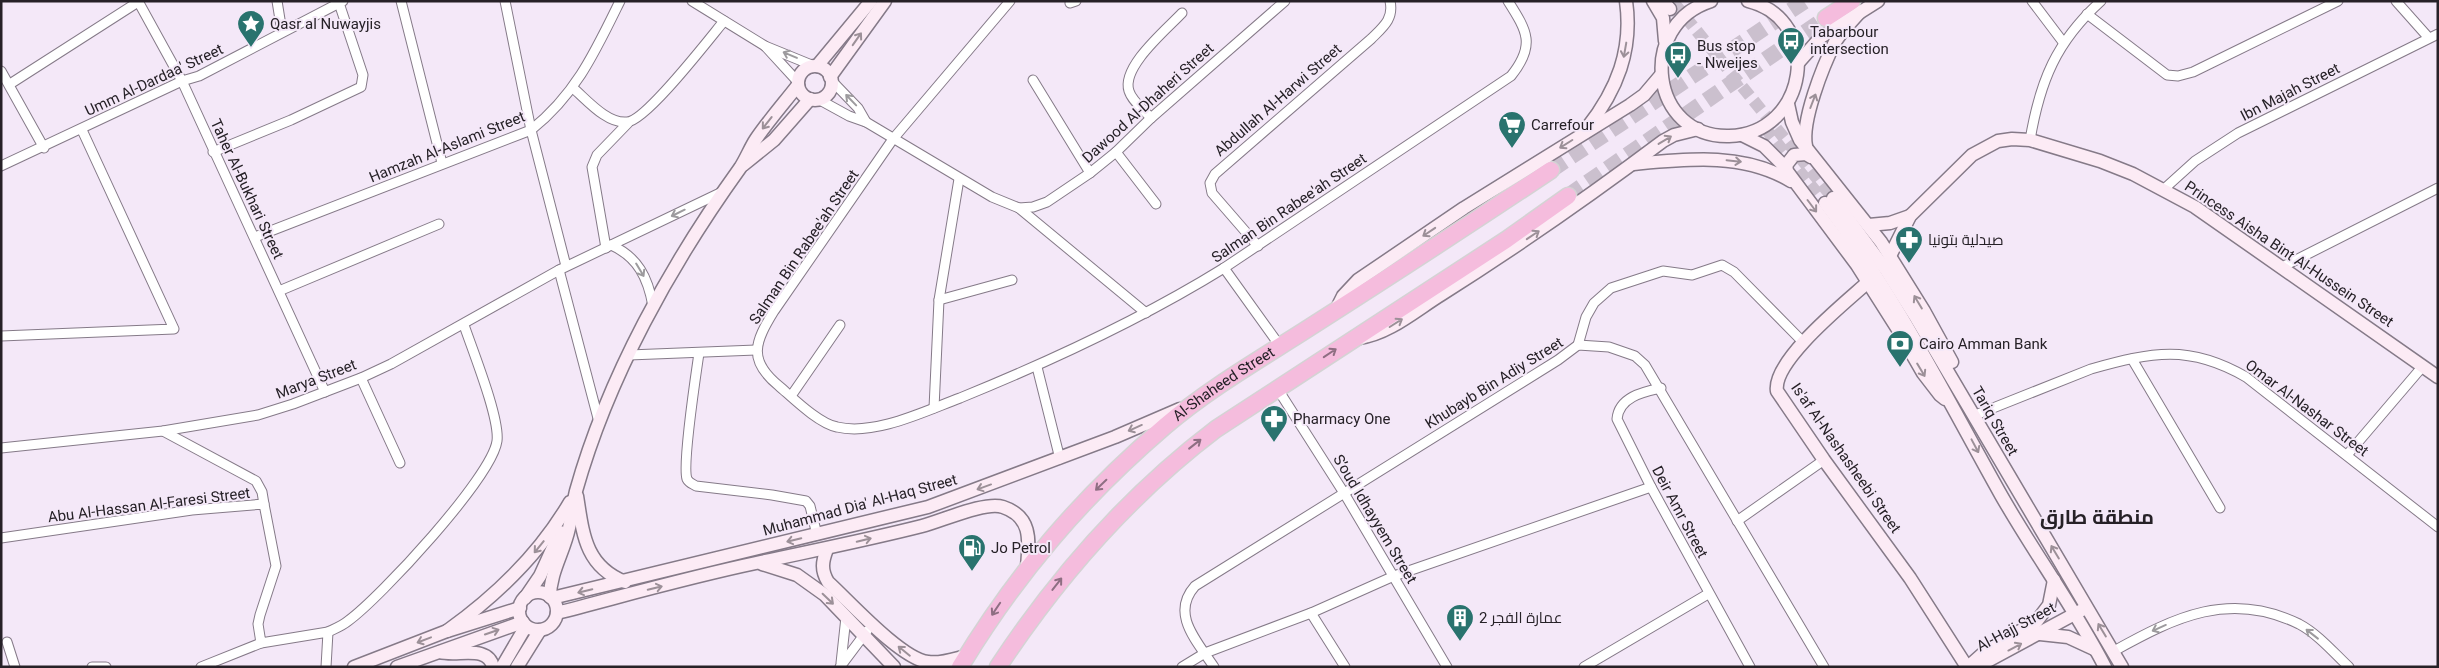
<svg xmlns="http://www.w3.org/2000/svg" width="2439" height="668" font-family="Roboto,Cairo,sans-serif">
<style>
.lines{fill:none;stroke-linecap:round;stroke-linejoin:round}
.secondary-tunnel{stroke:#cbc0ce;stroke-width:12;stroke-dasharray:12 6;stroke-linecap:butt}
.highway-tunnel{stroke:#cbc0ce;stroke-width:16;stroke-dasharray:16 8;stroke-linecap:butt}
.street-casing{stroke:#857a88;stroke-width:11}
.secondary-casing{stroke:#857a88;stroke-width:15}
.highway-casing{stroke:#d4d3d4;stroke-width:19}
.street{stroke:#fff;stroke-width:9}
.secondary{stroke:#fcebf5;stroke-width:12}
.highway{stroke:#f5bcdd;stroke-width:16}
.oneway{stroke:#9c9098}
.oneway2{stroke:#9d9b9e}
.oneway3{stroke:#8e6e82}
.labels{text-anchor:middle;stroke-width:4;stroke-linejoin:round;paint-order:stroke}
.poi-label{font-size:15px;fill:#262127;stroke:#f4e8f8;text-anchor:start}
.street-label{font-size:15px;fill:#262127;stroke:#f4e8f8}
.district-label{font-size:20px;font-weight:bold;fill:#262127;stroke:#f4e8f8}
</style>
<rect width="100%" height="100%" fill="#f4e8f8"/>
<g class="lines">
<g class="secondary-tunnel">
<polyline points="1674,3 1833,198"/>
<polyline points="1765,128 1825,203"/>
</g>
<g class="highway-tunnel">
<polyline points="1551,170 1805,1"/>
<polyline points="1568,196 1826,18"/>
</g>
<defs>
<g id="street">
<polyline points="138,1 182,81 325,392"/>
<polyline points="277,1 282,32"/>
<polyline points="401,1 442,163"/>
<polyline points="505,1 531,130 566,266"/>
<polyline points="692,1 765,46 814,66"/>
<path d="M1010,1L893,139L774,311C755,342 747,360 779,386C793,398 818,423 837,427C875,436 925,411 960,398C1051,361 1140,320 1224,268L1511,76C1536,45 1527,31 1508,1"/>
<polyline points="2032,1 2063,42"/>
<polyline points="2396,1 2428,37"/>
<polyline points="1070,3 1076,1"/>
<polyline points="2087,14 2167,75 2178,76 2193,72 2338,1"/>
<polyline points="765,46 798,82"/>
<polyline points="1,71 44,148"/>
<polyline points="831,80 858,108 866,122"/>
<polyline points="1033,80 1090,173"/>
<polyline points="10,84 138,2"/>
<path d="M573,88C587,100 607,124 627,122C646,121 709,39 724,21"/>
<polyline points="818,99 849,116 866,122 992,197 1019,208 1033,207 1047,202 1090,173 1116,152 1151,118 1285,1"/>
<path d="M1151,118C1144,110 1132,101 1129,91C1121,67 1166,30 1182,13"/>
<path d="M2030,140C2040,81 2056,42 2101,1"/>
<polyline points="213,152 291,120 361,87 363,75 339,3"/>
<polyline points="1116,152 1156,204"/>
<polyline points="1,166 182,81 199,76 343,1"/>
<polyline points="2164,189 2195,161 2238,133 2438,34"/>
<polyline points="1019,208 1146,313"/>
<path d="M255,237L531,130C576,94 595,52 620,1"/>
<path d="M611,245C638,257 648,278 653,306"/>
<path d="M1258,246L1212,193L1210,183L1215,174L1371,39C1383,27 1394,19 1390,1"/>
<polyline points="606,248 592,167 597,155 628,123"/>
<polyline points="2282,267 2438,188"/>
<polyline points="1224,268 1280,346"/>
<polyline points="559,270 599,422"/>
<polyline points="279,291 439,224"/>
<polyline points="939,300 1012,280"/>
<polyline points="1,336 174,329 82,130"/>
<polyline points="1578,345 1586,317 1594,303 1611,288 1663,271 1692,275 1722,265 1734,272 1803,342"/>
<path d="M699,353C696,374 682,465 687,479C689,483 693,484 696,486L772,495L806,501L810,506L817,535"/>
<polyline points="629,355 756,350"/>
<polyline points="2132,359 2220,508"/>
<polyline points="1037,367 1060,459"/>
<polyline points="361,378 400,463"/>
<polyline points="1277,388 1344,493 1447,667"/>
<path d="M1661,388C1643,392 1619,397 1617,419L1651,487L1750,667"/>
<polyline points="791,396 840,325"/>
<polyline points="934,408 939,300 959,179"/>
<path d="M1973,416L2091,369C2152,352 2189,344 2246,377L2438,527"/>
<polyline points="163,431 256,481 262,492 264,504"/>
<polyline points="1,448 163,431 258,415 293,404 361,378 391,364 559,270 722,192"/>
<polyline points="2347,455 2423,366"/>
<polyline points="1737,521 1824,460"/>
<polyline points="1,538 192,510 264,504 276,566 260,615 258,624 261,643 328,632 326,667"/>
<polyline points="1311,613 1345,667"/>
<path d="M328,632C334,629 342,626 348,621C380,598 492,477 497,441C500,418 472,349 464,325"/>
<polyline points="7,642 15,667"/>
<path d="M2114,651C2175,617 2230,590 2299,624C2318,634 2334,653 2349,667"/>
<polyline points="841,663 846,617"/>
<polyline points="92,667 106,667"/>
<polyline points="201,667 261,643"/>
<polyline points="840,667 867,631"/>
<polyline points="1182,667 1205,653 1311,613 1394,576 1651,487"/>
<path d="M1214,667C1197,641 1170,614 1195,586L1558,360L1578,345L1609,347L1635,356L1645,365L1824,667"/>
<polyline points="1584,667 1708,594"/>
</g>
<g id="secondary">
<polyline points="1653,1 1663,18 1665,41"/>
<polyline points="1663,1 1670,9"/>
<path d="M1711,1C1636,25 1650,138 1729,136C1808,134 1825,20 1748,1"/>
<polyline points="1798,63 1821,37 1878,1"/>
<polyline points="817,66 871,1"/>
<circle cx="815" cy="83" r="17"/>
<polyline points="830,77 885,1"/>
<polyline points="1788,104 1792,122 1800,140 1881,242 1924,311 1952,362"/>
<path d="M1587,128C1617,90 1633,50 1626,1"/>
<polyline points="1742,135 1764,146 1781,163 1857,265 1897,328 1923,373 1940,395 1945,399"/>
<path d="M1806,146C1801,121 1823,66 1835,42C1842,31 1851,22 1860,12"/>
<path d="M1633,164C1686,159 1743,152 1791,181"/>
<polyline points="743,165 774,140 810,99"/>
<polyline points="1786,171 1787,164 1794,155 1806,154 1811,157"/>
<polyline points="1833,198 1886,270 1915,316 2122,667"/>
<path d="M1825,203C1895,294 1945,395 2001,495C2034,553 2074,607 2105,667"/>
<polyline points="1869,225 1890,223 1910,216"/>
<polyline points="1890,256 1910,216 1972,155 1998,141 2012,139 2030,140 2100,161 2133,174 2195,207 2438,377"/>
<path d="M1868,282C1846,302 1772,361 1777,391L1824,460L1910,578L1967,667"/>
<polyline points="1336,310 1343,296 1358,280 1464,208 1630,105 1644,95 1661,75"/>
<path d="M1359,338C1389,334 1416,310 1442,294C1518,246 1591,195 1663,141L1674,135L1698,129"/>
<path d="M577,496C583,534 585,566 625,582"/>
<path d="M827,549C822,562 821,570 828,582C849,601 901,659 928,662C941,664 954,659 966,656"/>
<polyline points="762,564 797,575 825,595 894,667"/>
<circle cx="538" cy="611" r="19"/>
<path d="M550,597C550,572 564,552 569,528C572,516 573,503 576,491C608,377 671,264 740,168C746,159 750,148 756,139C769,120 784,103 798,85"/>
<polyline points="525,598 540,576 560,532"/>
<polyline points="552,598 928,507 1115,437 1180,409"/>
<path d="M557,613C623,596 689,577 756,563C811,551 867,540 922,526C942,521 985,501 1003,507C1033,517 1029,542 1027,567"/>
<path d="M447,631C496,596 539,555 570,502"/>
<polyline points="2040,634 2068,637 2094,649"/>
<path d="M440,652C457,657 488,644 493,667"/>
<polyline points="1969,666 1987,650 2036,622 2049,605 2054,580"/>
<polyline points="354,667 447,631 520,608"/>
<polyline points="397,667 523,622"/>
<polyline points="502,667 526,626"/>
<polyline points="517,667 540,630"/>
<polyline points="1971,667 1982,664 2082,610"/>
</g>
<g id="highway">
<polyline points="1826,18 1852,1"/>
<path id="s1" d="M960,667C1017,573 1081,498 1165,426C1207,390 1257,361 1304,331C1387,278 1469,225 1551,170"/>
<path d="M998,667C1058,576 1129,495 1216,429L1506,240L1568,196"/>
</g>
</defs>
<use href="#street" class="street-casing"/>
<use href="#secondary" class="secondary-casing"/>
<use href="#highway" class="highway-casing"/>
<use href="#street" class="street"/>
<use href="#secondary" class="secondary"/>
<use href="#highway" class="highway"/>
</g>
<defs><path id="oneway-shaft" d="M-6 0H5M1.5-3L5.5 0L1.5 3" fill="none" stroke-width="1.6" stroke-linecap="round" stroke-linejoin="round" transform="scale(1.25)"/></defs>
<g class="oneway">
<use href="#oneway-shaft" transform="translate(857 39) rotate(-55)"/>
<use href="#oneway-shaft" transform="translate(1625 50) rotate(100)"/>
<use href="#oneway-shaft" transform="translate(1813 101) rotate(-69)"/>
<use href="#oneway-shaft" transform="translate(767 123) rotate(128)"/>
<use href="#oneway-shaft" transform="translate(1665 140) rotate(-31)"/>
<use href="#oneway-shaft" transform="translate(1566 144) rotate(148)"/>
<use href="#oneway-shaft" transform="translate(1734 161) rotate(6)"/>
<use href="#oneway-shaft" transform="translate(1812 206) rotate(53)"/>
<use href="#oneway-shaft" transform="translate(1429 232) rotate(146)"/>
<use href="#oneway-shaft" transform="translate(1533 235) rotate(-34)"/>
<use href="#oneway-shaft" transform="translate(1918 302) rotate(-121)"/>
<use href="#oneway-shaft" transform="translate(1396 323) rotate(-32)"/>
<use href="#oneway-shaft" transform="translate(1921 370) rotate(59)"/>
<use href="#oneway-shaft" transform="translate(1135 428) rotate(156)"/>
<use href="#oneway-shaft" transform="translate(1975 446) rotate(62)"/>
<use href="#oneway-shaft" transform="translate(984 487) rotate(160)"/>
<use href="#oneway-shaft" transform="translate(794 540) rotate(166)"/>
<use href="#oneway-shaft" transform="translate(864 540) rotate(-14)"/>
<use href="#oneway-shaft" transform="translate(539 547) rotate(129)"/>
<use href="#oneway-shaft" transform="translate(2055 552) rotate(-121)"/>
<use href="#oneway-shaft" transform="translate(655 588) rotate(-14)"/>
<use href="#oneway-shaft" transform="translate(585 591) rotate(167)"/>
<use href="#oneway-shaft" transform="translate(828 599) rotate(44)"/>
<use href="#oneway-shaft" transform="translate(2102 630) rotate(-121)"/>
<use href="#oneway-shaft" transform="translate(492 632) rotate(-19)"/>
<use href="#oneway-shaft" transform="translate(424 640) rotate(159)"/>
<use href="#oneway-shaft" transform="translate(2015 647) rotate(-28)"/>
<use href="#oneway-shaft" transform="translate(904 651) rotate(-141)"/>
</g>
<g class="oneway2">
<use href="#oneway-shaft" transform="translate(790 55) rotate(-157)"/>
<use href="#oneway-shaft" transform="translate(851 100) rotate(-134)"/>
<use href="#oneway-shaft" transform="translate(678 213) rotate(154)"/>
<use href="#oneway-shaft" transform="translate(640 270) rotate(59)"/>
<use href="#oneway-shaft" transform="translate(2159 628) rotate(156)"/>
<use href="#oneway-shaft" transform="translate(2312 634) rotate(-142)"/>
</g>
<g class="oneway3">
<use href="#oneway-shaft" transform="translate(1330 353) rotate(-34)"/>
<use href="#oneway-shaft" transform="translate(1195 444) rotate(-38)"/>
<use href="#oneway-shaft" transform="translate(1101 485) rotate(136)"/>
<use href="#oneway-shaft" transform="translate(1057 584) rotate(-52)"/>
<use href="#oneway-shaft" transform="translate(996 609) rotate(124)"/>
</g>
<defs>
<symbol id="sight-pin" viewBox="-11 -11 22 30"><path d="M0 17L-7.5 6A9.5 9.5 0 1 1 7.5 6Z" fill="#29736e" stroke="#f4e8f8"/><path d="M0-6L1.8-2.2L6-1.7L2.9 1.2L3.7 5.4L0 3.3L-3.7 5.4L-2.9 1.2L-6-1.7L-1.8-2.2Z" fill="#fff"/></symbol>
<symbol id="bus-pin" viewBox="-11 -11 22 30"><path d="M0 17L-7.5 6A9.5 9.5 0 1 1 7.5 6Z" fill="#29736e" stroke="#f4e8f8"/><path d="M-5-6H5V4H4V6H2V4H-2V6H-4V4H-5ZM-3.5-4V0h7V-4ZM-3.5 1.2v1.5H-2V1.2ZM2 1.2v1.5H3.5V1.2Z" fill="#fff"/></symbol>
<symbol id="supermarket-pin" viewBox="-11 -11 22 30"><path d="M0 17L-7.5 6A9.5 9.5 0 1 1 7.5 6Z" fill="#29736e" stroke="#f4e8f8"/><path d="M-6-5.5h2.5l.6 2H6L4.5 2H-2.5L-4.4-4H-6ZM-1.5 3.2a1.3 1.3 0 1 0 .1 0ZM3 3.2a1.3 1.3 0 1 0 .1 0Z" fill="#fff"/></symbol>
<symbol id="pharmacy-pin" viewBox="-11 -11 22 30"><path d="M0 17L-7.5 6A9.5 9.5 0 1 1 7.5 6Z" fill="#29736e" stroke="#f4e8f8"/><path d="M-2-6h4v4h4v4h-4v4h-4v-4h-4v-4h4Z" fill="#fff"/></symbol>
<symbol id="bank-pin" viewBox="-11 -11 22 30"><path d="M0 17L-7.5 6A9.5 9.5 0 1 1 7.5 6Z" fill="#29736e" stroke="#f4e8f8"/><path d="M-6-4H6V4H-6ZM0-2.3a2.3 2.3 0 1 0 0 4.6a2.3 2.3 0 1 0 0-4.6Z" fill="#fff"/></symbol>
<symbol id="fuel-pin" viewBox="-11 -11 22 30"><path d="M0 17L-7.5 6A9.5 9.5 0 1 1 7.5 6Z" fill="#29736e" stroke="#f4e8f8"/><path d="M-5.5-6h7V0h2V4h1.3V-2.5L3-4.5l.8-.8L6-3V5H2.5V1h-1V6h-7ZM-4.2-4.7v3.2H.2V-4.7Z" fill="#fff"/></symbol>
<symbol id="building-pin" viewBox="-11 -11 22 30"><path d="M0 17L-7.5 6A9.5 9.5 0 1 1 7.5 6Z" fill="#29736e" stroke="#f4e8f8"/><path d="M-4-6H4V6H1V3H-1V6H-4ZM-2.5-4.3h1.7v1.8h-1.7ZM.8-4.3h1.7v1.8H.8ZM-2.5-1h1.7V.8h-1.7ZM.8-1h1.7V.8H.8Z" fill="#fff"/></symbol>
</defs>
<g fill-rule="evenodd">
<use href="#sight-pin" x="235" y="8" width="32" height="43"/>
<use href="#bus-pin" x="1775" y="25" width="32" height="43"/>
<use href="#bus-pin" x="1662" y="39" width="32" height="43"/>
<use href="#supermarket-pin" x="1496" y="109" width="32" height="43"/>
<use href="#pharmacy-pin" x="1893" y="224" width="32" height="43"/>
<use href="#bank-pin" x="1884" y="328" width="32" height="43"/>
<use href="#pharmacy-pin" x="1258" y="403" width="32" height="43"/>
<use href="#fuel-pin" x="956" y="532" width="32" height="43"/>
<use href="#building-pin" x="1444" y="602" width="32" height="43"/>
</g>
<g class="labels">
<g class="poi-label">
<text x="270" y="29">Qasr al Nuwayjis</text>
<text x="1810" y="37">Tabarbour<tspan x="1810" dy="17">intersection</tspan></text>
<text x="1697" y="51">Bus stop<tspan x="1697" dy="17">- Nweijes</tspan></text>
<text x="1531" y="130">Carrefour</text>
<text x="1928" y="245">صيدلية بتونيا</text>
<text x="1919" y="349">Cairo Amman Bank</text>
<text x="1293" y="424">Pharmacy One</text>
<text x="991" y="553">Jo Petrol</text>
<text x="1479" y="623">عمارة الفجر 2</text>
</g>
<g class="street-label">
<text transform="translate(154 80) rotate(-25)" y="5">Umm Al-Dardaa' Street</text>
<text transform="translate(2290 92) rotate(-27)" y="5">Ibn Majah Street</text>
<text transform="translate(1278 100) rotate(-41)" y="5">Abdullah Al-Harwi Street</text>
<text transform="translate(1148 103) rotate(-42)" y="5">Dawood Al-Dhaheri Street</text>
<text transform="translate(447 147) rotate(-22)" y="5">Hamzah Al-Aslami Street</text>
<text transform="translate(247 189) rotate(65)" y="5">Taher Al-Bukhari Street</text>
<text transform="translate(1289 208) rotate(-34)" y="5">Salman Bin Rabee'ah Street</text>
<text transform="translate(804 247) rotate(-56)" y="5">Salman Bin Rabee'ah Street</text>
<text transform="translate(2289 254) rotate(34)" y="5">Princess Aisha Bint Al-Hussein Street</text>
<text transform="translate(316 379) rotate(-21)" y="5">Marya Street</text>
<text transform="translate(1494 383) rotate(-32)" y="5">Khubayb Bin Adiy Street</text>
<text dy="5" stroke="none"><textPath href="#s1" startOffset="390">Al-Shaheed Street</textPath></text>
<text transform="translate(2307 408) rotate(37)" y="5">Omar Al-Nashar Street</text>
<text transform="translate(1995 421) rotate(60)" y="5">Tariq Street</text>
<text transform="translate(1846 458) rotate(55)" y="5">Is'af Al-Nashasheebi Street</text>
<text transform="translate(149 505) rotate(-7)" y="5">Abu Al-Hassan Al-Faresi Street</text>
<text transform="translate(860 505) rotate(-15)" y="5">Muhammad Dia' Al-Haq Street</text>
<text transform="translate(1680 512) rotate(62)" y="5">Deir Amr Street</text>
<text transform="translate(1375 519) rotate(59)" y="5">S’oud Idhayyem Street</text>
<text transform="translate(2016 627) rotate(-28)" y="5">Al-Hajj Street</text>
</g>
<g class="district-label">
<text x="2097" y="524">منطقة طارق</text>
</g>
</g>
<rect width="2439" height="668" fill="none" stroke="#262127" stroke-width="5"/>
</svg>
